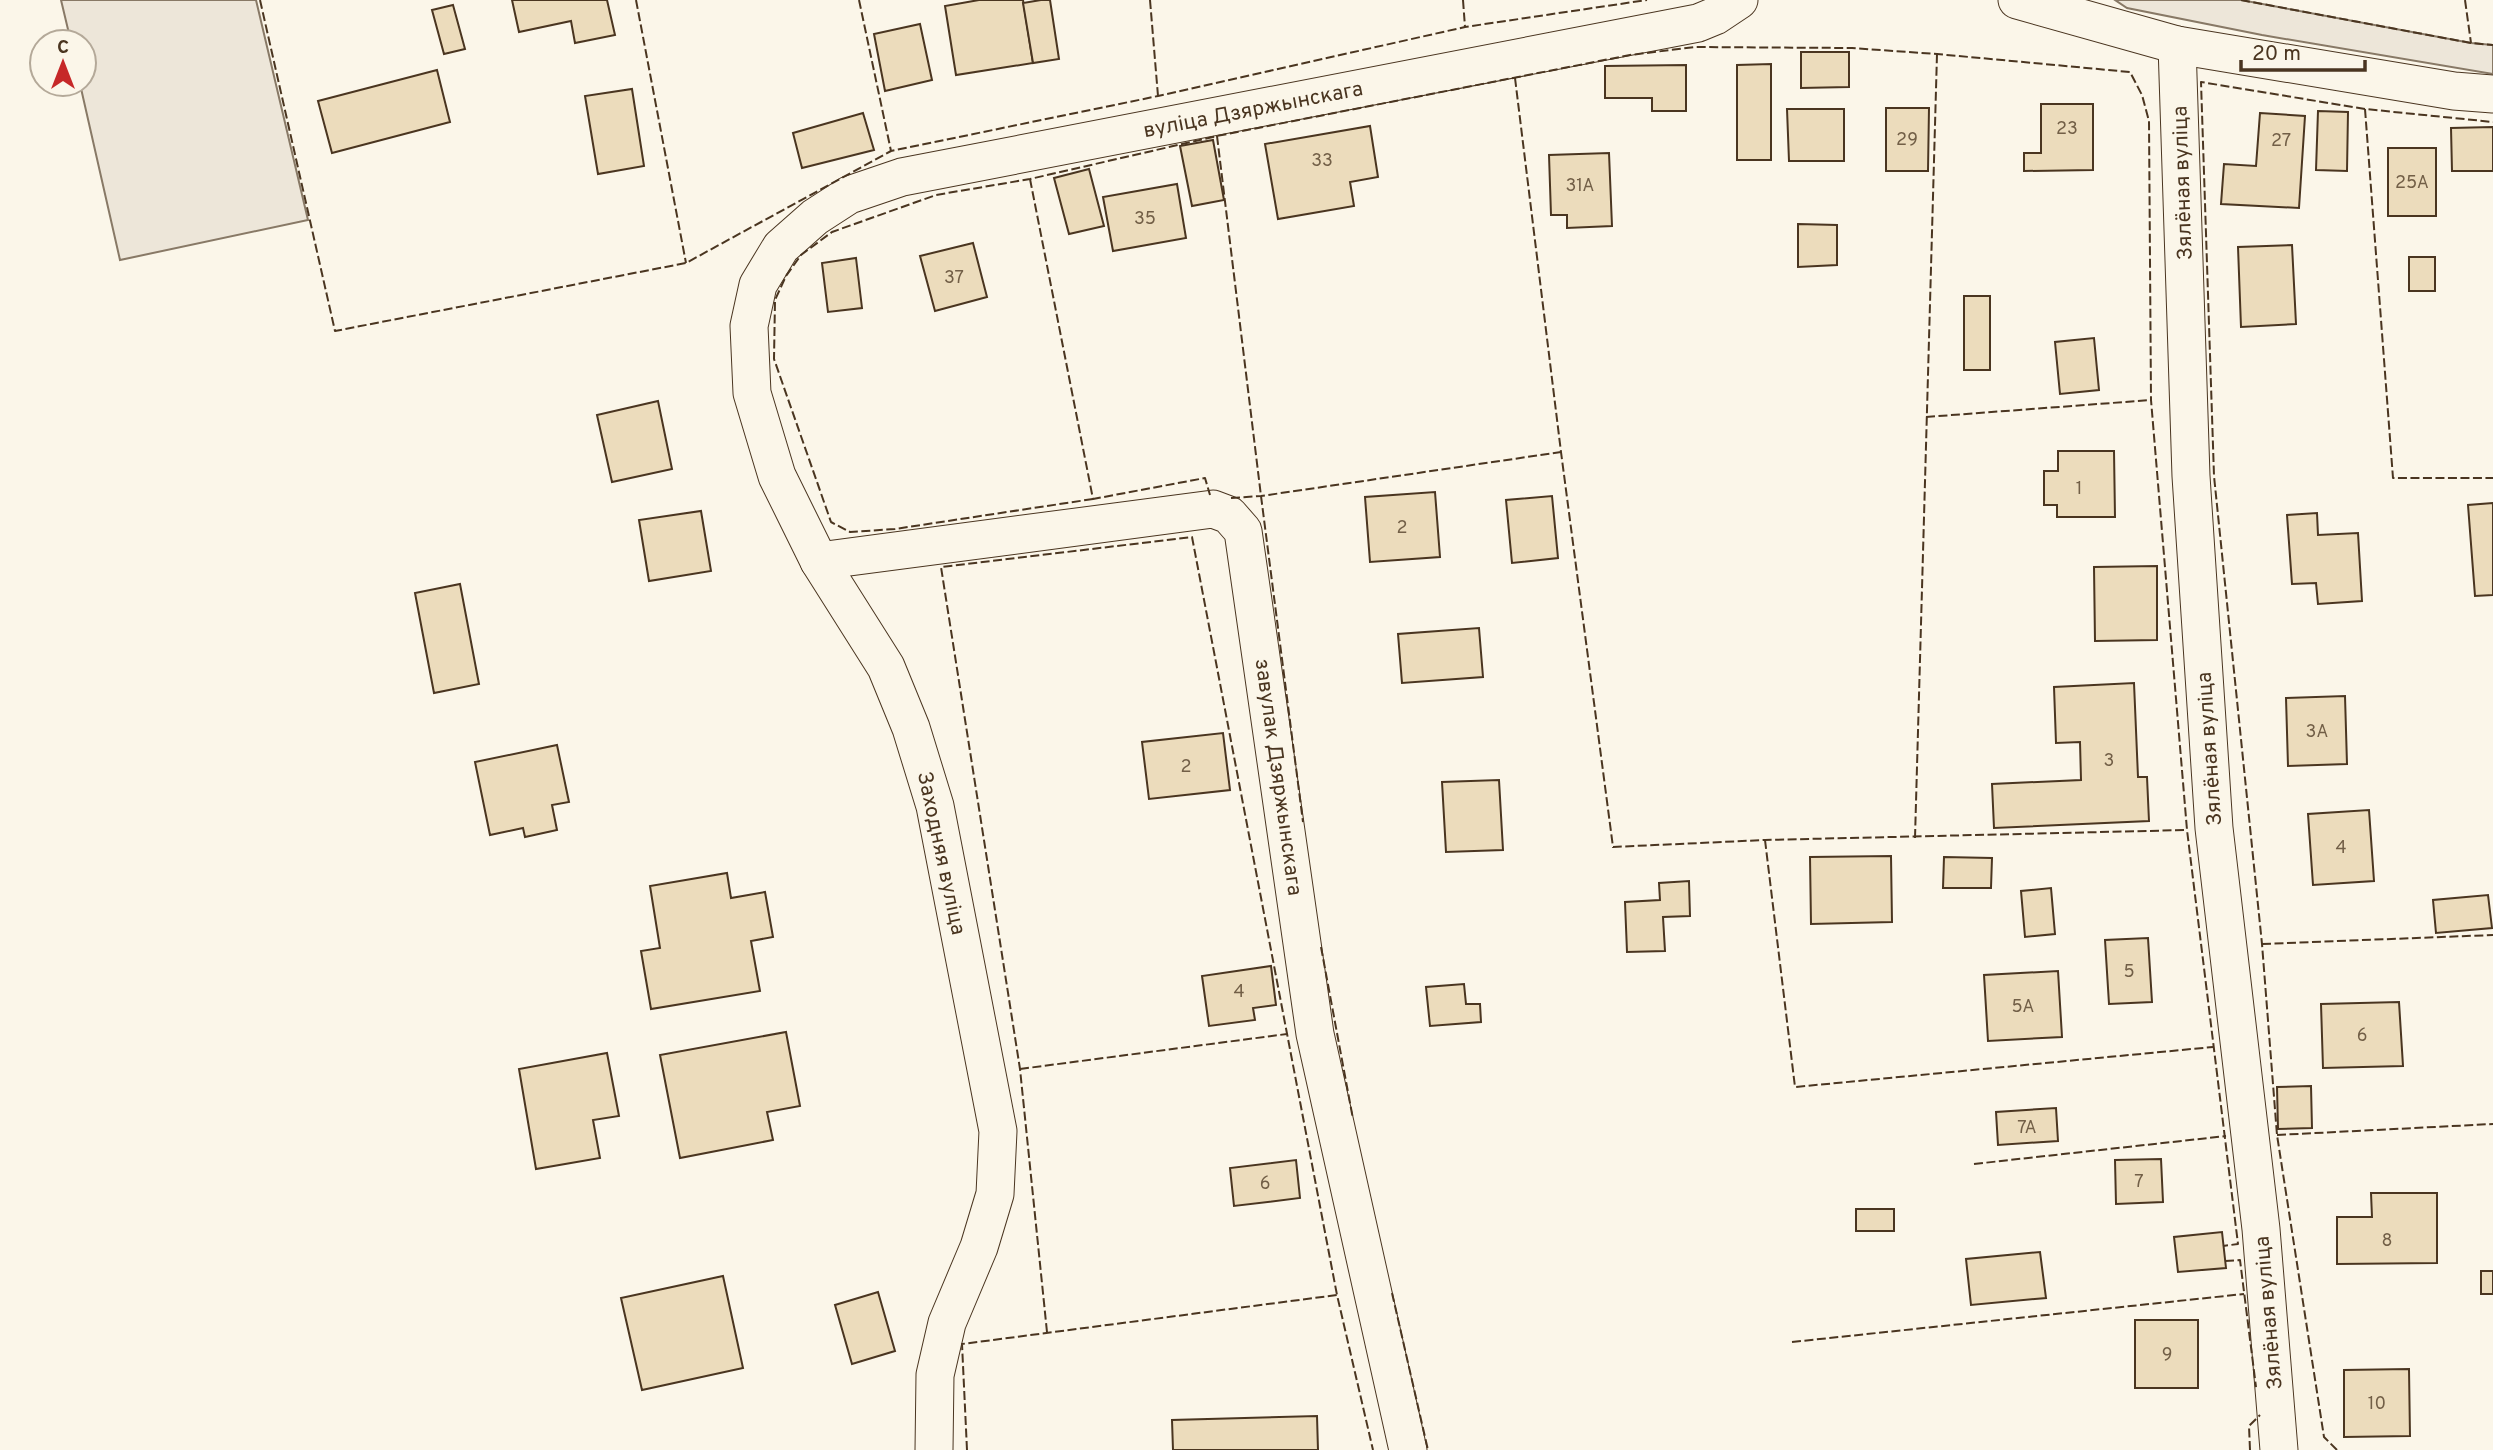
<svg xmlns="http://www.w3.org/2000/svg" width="2493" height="1450" font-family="Overpass,sans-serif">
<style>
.green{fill:#ede6d9;stroke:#887966;stroke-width:2}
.building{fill:#ecdcbc;stroke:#4a3520;stroke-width:2}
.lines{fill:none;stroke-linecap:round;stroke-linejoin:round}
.street-casing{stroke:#4a3520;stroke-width:39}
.street{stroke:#fbf6e9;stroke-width:37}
.fence{stroke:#4a3520;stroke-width:2;stroke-dasharray:9 3.5;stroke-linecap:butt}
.labels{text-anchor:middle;stroke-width:5;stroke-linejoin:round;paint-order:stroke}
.number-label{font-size:18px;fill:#725f47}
.street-label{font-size:21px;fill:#4a3520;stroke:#fbf6e9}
</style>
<rect width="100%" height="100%" fill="#fbf6e9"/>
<g class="green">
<polygon points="61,0 256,0 308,220 120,260 80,84 84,84 84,42 71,42"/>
<polygon points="2115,0 2241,0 2471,43 2493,45 2493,74 2262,35 2127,8"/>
</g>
<g class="building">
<polygon points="512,0 607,0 615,35 575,43 571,21 519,32"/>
<polygon points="979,0 1023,0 1033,63 956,75 945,6"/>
<polygon points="1041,0 1050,0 1059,59 1033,63 1023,3"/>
<polygon points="453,5 465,49 444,54 432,10"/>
<polygon points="920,24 932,80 885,91 874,34"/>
<polygon points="1801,52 1849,52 1849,87 1801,88"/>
<polygon points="1771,64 1771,160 1737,160 1737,65"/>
<polygon points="1686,65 1686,111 1652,111 1652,98 1605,98 1605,66"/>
<polygon points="437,70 450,122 332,153 318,101"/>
<polygon points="632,89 644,166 598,174 585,96"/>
<polygon points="2041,104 2093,104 2093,170 2024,171 2024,153 2041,153"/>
<polygon points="1886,108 1929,108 1928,171 1886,171"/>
<polygon points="1787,109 1844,109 1844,161 1789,161"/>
<polygon points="2318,111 2348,112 2347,171 2316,170"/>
<polygon points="863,113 874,150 802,168 793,133"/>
<polygon points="2260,113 2305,116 2299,208 2221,204 2224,164 2256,166"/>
<polygon points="1370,126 1378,177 1350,182 1354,206 1278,219 1265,144"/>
<polygon points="2493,127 2493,171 2452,171 2451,128"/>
<polygon points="1213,140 1224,200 1192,206 1180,146"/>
<rect x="2388" y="148" width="48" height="68"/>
<polygon points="1609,153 1612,226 1567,228 1567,215 1551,215 1549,155"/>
<polygon points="1089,169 1104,226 1069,234 1054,178"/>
<polygon points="1177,184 1186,238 1113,251 1103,197"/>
<polygon points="1798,224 1837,225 1837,265 1798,267"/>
<polygon points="973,243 987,297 935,311 920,256"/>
<polygon points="2292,245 2296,324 2241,327 2238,247"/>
<rect x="2409" y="257" width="26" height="34"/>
<polygon points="856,258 862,308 828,312 822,263"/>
<rect x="1964" y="296" width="26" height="74"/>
<polygon points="2094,338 2099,390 2060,394 2055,342"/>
<polygon points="658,401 672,469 612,482 597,415"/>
<polygon points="2058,451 2114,451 2115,517 2057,517 2057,505 2044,505 2044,471 2058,471"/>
<polygon points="1435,492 1440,557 1370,562 1365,497"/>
<polygon points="1552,496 1558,558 1512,563 1506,500"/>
<polygon points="2493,503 2493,595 2475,596 2468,505"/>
<polygon points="701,511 711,571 649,581 639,520"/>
<polygon points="2317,513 2318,535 2358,533 2362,601 2318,604 2316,583 2292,584 2287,515"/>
<polygon points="2157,566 2157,640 2095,641 2094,567"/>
<polygon points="460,584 479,684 434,693 415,593"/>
<polygon points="1479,628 1483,677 1402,683 1398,634"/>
<polygon points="2134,683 2138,777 2147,777 2149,821 1994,828 1992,784 2081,780 2080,742 2056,743 2054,687"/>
<polygon points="2345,696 2347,764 2288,766 2286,698"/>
<polygon points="1223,733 1230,790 1149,799 1142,742"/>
<polygon points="557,745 569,802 552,805 557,830 525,837 523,828 490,835 475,762"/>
<polygon points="1499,780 1503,850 1446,852 1442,782"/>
<polygon points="2369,810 2374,881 2313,885 2308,814"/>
<polygon points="1891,856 1892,922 1811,924 1810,857"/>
<polygon points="1944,857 1992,858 1991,888 1943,888"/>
<polygon points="727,873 731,898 765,892 773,937 751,941 760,991 651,1009 641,951 660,948 650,886"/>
<polygon points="1689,881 1690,916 1663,917 1665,951 1627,952 1625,902 1660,900 1659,883"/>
<polygon points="2051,888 2055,934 2025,937 2021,891"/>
<polygon points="2488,895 2492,928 2436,933 2433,900"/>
<polygon points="2148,938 2152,1002 2109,1004 2105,940"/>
<polygon points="1271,966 1276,1005 1253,1008 1255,1020 1209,1026 1202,976"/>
<polygon points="2058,971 2062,1037 1988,1041 1984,975"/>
<polygon points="1464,984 1466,1004 1480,1004 1481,1022 1430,1026 1426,987"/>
<polygon points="2399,1002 2403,1066 2323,1068 2321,1004"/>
<polygon points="786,1032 800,1106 767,1112 773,1140 680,1158 660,1055"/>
<polygon points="607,1053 619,1116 593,1120 600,1158 536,1169 519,1069"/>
<polygon points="2311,1086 2312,1128 2278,1129 2277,1087"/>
<polygon points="2056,1108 2058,1141 1998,1145 1996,1112"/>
<polygon points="2161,1159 2163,1202 2116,1204 2115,1160"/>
<polygon points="1296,1160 1300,1198 1234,1206 1230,1168"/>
<polygon points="2371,1193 2437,1193 2437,1263 2337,1264 2337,1217 2372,1217"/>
<rect x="1856" y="1209" width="38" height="22"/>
<polygon points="2222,1232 2226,1268 2178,1272 2174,1237"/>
<polygon points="2040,1252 2046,1298 1971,1305 1966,1259"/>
<rect x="2481" y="1271" width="12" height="23"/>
<polygon points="723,1276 743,1368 642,1390 621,1298"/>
<polygon points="878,1292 895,1351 852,1364 835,1305"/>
<rect x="2135" y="1320" width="63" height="68"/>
<polygon points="2409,1369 2410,1436 2344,1437 2344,1370"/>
<polygon points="1317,1416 1318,1450 1173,1450 1172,1420"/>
</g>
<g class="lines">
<defs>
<g id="street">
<polyline points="2017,0 2177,45 2454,91 2493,94"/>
<polyline points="2177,45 2191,476 2214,828 2261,1229 2279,1450"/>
<polyline points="819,561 1213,509 1229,515 1243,531 1315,1034 1408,1450"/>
<polyline points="934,1450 935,1375 947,1323 979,1247 995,1194 998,1131 935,806 911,728 886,667 819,561 777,476 752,393 749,326 758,285 781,247 815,217 849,195 902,177 1698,23 1715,16 1739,0"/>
</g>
</defs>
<use href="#street" class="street-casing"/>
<use href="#street" class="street"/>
<g class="fence">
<polyline points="260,0 335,331 686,263 891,151 1158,96 1465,27 1647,0"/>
<polyline points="636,0 686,263"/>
<polyline points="859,0 891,151"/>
<polyline points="1150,0 1158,96"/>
<polyline points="1463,0 1465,27"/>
<polyline points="2241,0 2471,43 2493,45"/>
<polyline points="2465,0 2471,43"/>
<polyline points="1515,78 1561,452 1613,847 1765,840 2187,830"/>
<polyline points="2365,109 2393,478 2493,478"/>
<polyline points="1217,136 1261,496 1303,822"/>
<polyline points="1030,179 1093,499 1205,478 1210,495"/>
<polyline points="1926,417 2151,400"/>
<polyline points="1231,498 1261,496 1561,452"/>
<polyline points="1093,499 895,529 850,532 831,522 774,359 775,300 786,276 801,255 832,232 936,195 1030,179 1217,136 1630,55 1695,47 1852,48 1937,54 2130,72 2142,95 2149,121 2151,400 2187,830 2238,1244 2223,1246"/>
<polyline points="1915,838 1937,54"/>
<polyline points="1765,840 1795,1087 2213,1047"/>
<polyline points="2262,944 2493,935"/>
<polyline points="1321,947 1353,1119"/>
<polyline points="1020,1069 1287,1034"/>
<polyline points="2277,1135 2493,1124"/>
<polyline points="1974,1164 2226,1136"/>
<polyline points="2225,1261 2240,1260 2256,1387"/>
<polyline points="1392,1293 1428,1450"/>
<polyline points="1047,1332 1020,1069 941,567 1192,537 1337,1295"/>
<polyline points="1792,1342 2244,1294"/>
<polyline points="967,1450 962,1344 1337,1295 1373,1450"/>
<polyline points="2250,1450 2249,1426 2260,1415"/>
<polyline points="2337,1450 2324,1437 2277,1135 2262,944 2214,476 2201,82 2365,109 2493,122"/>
</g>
</g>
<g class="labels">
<g class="number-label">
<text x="2067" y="134">23</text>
<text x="1907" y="145">29</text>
<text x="2281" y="146">27</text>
<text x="1322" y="166">33</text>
<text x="2412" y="188">25А</text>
<text x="1580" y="191">31А</text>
<text x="1145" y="224">35</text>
<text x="954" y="283">37</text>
<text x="2079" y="494">1</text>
<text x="1402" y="533">2</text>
<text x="2317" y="737">3А</text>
<text x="2109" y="766">3</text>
<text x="1186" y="772">2</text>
<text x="2341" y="853">4</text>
<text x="2129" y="977">5</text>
<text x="1239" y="997">4</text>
<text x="2023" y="1012">5А</text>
<text x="2362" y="1041">6</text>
<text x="2027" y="1133">7А</text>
<text x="2139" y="1187">7</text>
<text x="1265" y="1189">6</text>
<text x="2387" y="1246">8</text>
<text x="2167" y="1360">9</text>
<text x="2377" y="1409">10</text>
</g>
<g class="street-label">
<text transform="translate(1253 109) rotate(-11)" y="7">вуліца Дзяржынскага</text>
<text transform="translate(2182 183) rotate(-92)" y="7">Зялёная вуліца</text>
<text transform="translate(2209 749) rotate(-94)" y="7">Зялёная вуліца</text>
<text transform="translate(1279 777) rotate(82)" y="7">завулак Дзяржынскага</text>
<text transform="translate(942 853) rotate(78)" y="7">Заходняя вуліца</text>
<text transform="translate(2268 1313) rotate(-95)" y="7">Зялёная вуліца</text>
</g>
</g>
<g transform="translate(63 63)"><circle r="33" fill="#fbf6e9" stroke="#b4a999" stroke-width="2"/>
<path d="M0-5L12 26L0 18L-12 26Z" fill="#c62828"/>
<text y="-10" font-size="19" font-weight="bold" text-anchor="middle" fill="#4a3520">С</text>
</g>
<path d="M2241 60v10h124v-10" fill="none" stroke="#4a3520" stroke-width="3.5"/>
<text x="2252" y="60" font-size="21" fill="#4a3520" stroke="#fbf6e9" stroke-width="5" paint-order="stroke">20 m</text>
</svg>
